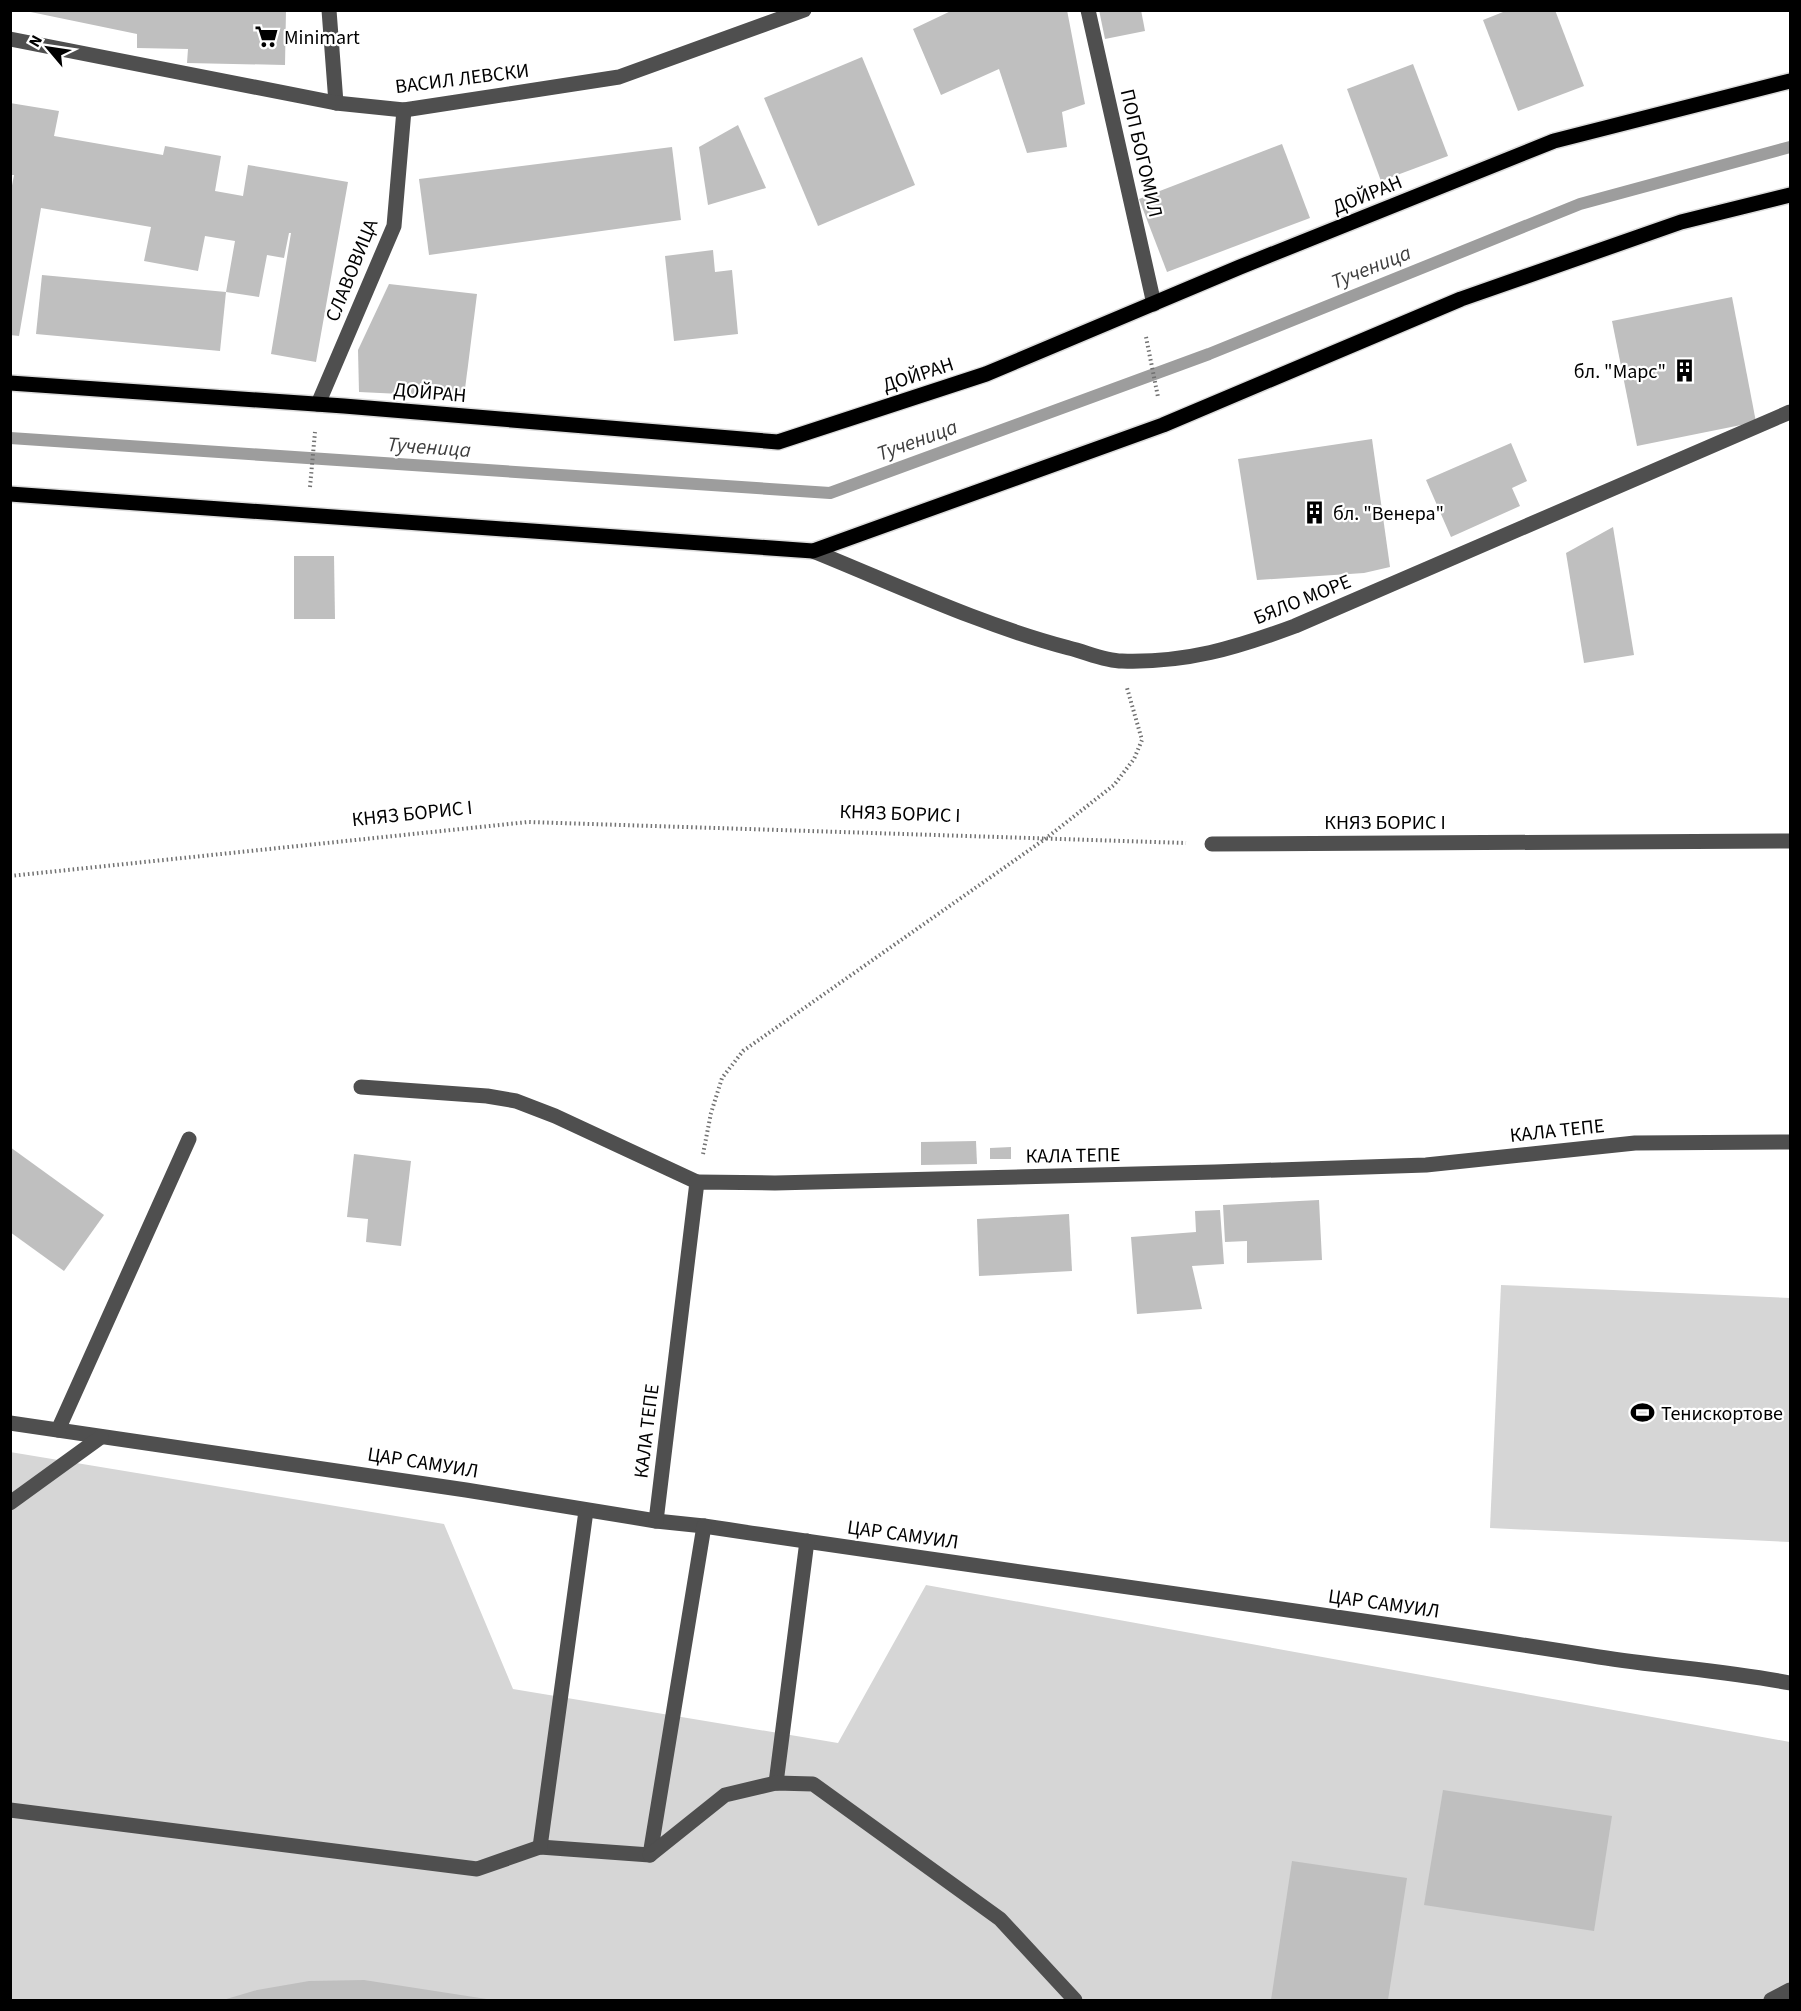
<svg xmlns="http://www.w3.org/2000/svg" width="1801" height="2011" font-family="'Source Sans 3',sans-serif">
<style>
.green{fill:#d6d6d6}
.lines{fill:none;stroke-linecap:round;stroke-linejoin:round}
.stream{stroke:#9d9d9d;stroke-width:12}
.building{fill:#bfbfbf}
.major-casing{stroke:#dbdbdb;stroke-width:18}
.path{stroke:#717171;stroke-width:4;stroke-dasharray:1.5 3;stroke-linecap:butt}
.minor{stroke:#4f4f4f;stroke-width:15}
.major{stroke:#000;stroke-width:15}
.labels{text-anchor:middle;stroke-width:4.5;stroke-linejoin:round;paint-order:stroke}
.poi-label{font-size:20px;fill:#000;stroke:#fff;text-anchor:start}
.street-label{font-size:20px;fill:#000;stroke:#fff}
.water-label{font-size:21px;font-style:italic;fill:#3e3e3e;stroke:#fff}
</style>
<rect width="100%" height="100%" fill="#fff"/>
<g class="green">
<polygon points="1501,1285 1790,1298 1790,1542 1490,1528"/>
<polygon points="10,1452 444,1524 513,1689 838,1743 926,1585 1790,1742 1790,2000 11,2000"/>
</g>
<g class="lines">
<polyline class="stream" points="10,438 830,493 1209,354 1580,204 1790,147"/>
</g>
<g class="building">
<polygon points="21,10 286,10 285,65 187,63 188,49 137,48 137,34"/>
<polygon points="953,10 1067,10 1085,104 1062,112 1067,147 1027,153 999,69 941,95 913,29"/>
<polygon points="1099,10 1141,10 1145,31 1105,39"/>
<polygon points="1508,10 1555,10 1584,86 1518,111 1483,20"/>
<polygon points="862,57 915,185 818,226 764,98"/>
<polygon points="1413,64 1448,156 1381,181 1347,89"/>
<polygon points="10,103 59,111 54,136 163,155 165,146 221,156 215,191 243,196 248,165 348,182 316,362 271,354 291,233 289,233 284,258 267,255 259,297 226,292 235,241 205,236 198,271 144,261 151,227 41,208 19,336 10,335 10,196 14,175 10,175"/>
<polygon points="738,125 766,188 708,205 699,147"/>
<polygon points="1282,144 1310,218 1167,272 1139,199"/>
<polygon points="672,147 681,220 429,255 419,179"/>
<polygon points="713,250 715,272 732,270 738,334 674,341 665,256"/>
<polygon points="42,275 226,292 220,351 36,334"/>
<polygon points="389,284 477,294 464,397 359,392 358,350"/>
<polygon points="1732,297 1756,422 1637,446 1612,321"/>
<polygon points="1372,439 1390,567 1364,573 1257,580 1238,459"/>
<polygon points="1511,443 1527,481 1512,488 1520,506 1451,537 1426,480"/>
<polygon points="1613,527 1634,655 1584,663 1566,553"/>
<polygon points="294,556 334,556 335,619 294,619"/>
<polygon points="976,1141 977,1164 921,1165 921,1142"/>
<polygon points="10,1147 104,1215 64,1271 10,1232"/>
<polygon points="1011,1147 1011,1159 990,1159 990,1148"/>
<polygon points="354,1154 411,1161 401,1246 366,1242 368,1219 347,1217"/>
<polygon points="1319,1200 1322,1260 1247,1263 1247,1241 1225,1242 1223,1205"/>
<polygon points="1220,1210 1224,1264 1192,1266 1202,1309 1137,1314 1131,1237 1196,1232 1195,1211"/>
<polygon points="1069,1214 1072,1271 979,1276 977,1219"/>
<polygon points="1443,1790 1612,1816 1594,1931 1424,1905"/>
<polygon points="1292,1861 1407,1878 1388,2000 1271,2000"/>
<polygon points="364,1980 493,2000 223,2000 257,1990 309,1981"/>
</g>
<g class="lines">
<defs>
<g id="major">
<polyline points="10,383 344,406 778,442 986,374 1240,267 1554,141 1790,81"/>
<polyline points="10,494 813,551 1163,425 1461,299 1681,222 1790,195"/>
</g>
</defs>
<use href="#major" class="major-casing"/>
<g class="path">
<polyline points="1146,337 1158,397"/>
<polyline points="310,487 315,432"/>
<polyline points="10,876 528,822 1186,843"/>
<polyline points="703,1154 711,1113 722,1078 743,1051 1045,839 1114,785 1134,759 1142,740 1127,688"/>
</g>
<g class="minor">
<polyline points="329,10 336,103"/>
<polyline points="1088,10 1154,304"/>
<polyline points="10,39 336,103 404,110 619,77 804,10"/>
<polyline points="318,404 394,226 404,110"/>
<path d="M813,551C897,585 981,625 1069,648C1086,652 1105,661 1122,661C1186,663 1236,648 1295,626L1790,412"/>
<polyline points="1212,844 1790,841"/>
<polyline points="361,1087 487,1096 516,1101 555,1116 697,1182"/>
<path d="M10,1423L466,1490L656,1521L704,1526C1002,1571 1301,1609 1599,1657C1663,1667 1727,1671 1790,1683"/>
<polyline points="58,1430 189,1139"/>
<polyline points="10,1503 101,1437"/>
<polyline points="656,1521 697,1182 775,1183 1215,1172 1426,1165 1635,1143 1790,1142"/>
<polyline points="776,1783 807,1541"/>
<polyline points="10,1810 477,1869 540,1847 650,1855 704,1526"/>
<polyline points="540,1847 586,1511"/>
<polyline points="650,1855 725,1795 776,1783 813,1784 1000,1919 1075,2000"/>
<polyline points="1771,2000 1790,1990"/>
</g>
<use href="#major" class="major"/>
</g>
<defs>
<symbol id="supermarket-bare" viewBox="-9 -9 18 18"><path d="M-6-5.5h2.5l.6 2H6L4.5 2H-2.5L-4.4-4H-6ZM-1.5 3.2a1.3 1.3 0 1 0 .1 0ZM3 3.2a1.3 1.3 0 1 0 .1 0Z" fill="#000" stroke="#fff" stroke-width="2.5" paint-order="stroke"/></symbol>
<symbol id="building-bare" viewBox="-9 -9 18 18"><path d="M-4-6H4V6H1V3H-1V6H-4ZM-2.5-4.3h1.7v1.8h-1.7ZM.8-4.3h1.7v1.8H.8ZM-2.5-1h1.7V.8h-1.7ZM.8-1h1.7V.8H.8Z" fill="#000" stroke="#fff" stroke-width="2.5" paint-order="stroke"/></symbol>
<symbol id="stadium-bare" viewBox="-9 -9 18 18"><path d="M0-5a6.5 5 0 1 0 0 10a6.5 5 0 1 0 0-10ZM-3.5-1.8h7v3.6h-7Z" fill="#000" stroke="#fff" stroke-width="2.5" paint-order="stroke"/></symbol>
</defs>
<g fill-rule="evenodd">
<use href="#supermarket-bare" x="250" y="20" width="33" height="33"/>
<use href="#building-bare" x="1668" y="354" width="33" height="33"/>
<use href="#building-bare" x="1298" y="496" width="33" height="33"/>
<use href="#stadium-bare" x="1626" y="1396" width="33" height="33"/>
</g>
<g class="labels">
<g class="poi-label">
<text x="284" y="44">Minimart</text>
<text x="1666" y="378" text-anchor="end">бл. "Марс"</text>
<text x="1333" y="520">бл. "Венера"</text>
<text x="1661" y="1420">Тенискортове</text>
</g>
<g class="street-label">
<text transform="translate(462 78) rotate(-7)" y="7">ВАСИЛ ЛЕВСКИ</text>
<text transform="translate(1142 153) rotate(77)" y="7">ПОП БОГОМИЛ</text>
<text transform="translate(1367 194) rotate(-22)" y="7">ДОЙРАН</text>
<text transform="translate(351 270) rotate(-68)" y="7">СЛАВОВИЦА</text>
<text transform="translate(918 374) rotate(-18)" y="7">ДОЙРАН</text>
<text transform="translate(430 392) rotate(5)" y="7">ДОЙРАН</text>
<text transform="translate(1302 599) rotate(-22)" y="7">БЯЛО МОРЕ</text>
<text transform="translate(412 813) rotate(-6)" y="7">КНЯЗ БОРИС I</text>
<text transform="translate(900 813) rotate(2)" y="7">КНЯЗ БОРИС I</text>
<text x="1385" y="829">КНЯЗ БОРИС I</text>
<text transform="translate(1557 1130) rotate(-6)" y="7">КАЛА ТЕПЕ</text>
<text transform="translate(1073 1155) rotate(-1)" y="7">КАЛА ТЕПЕ</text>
<text transform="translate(646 1431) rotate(-83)" y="7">КАЛА ТЕПЕ</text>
<text transform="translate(423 1462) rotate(9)" y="7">ЦАР САМУИЛ</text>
<text transform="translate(903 1534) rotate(8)" y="7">ЦАР САМУИЛ</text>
<text transform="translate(1384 1603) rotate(8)" y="7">ЦАР САМУИЛ</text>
</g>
<g class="water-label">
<text transform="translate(1371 267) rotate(-22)" y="7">Тученица</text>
<text transform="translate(917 440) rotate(-20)" y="7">Тученица</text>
<text transform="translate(429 447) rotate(4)" y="7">Тученица</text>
</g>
</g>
<rect width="1801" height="2011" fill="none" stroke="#000000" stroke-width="24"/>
<g transform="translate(48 48) rotate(299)" stroke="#ffffff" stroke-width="4.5" paint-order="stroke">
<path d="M0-4.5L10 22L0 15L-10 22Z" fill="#000000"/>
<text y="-9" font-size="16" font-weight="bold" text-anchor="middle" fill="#000000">N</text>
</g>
</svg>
